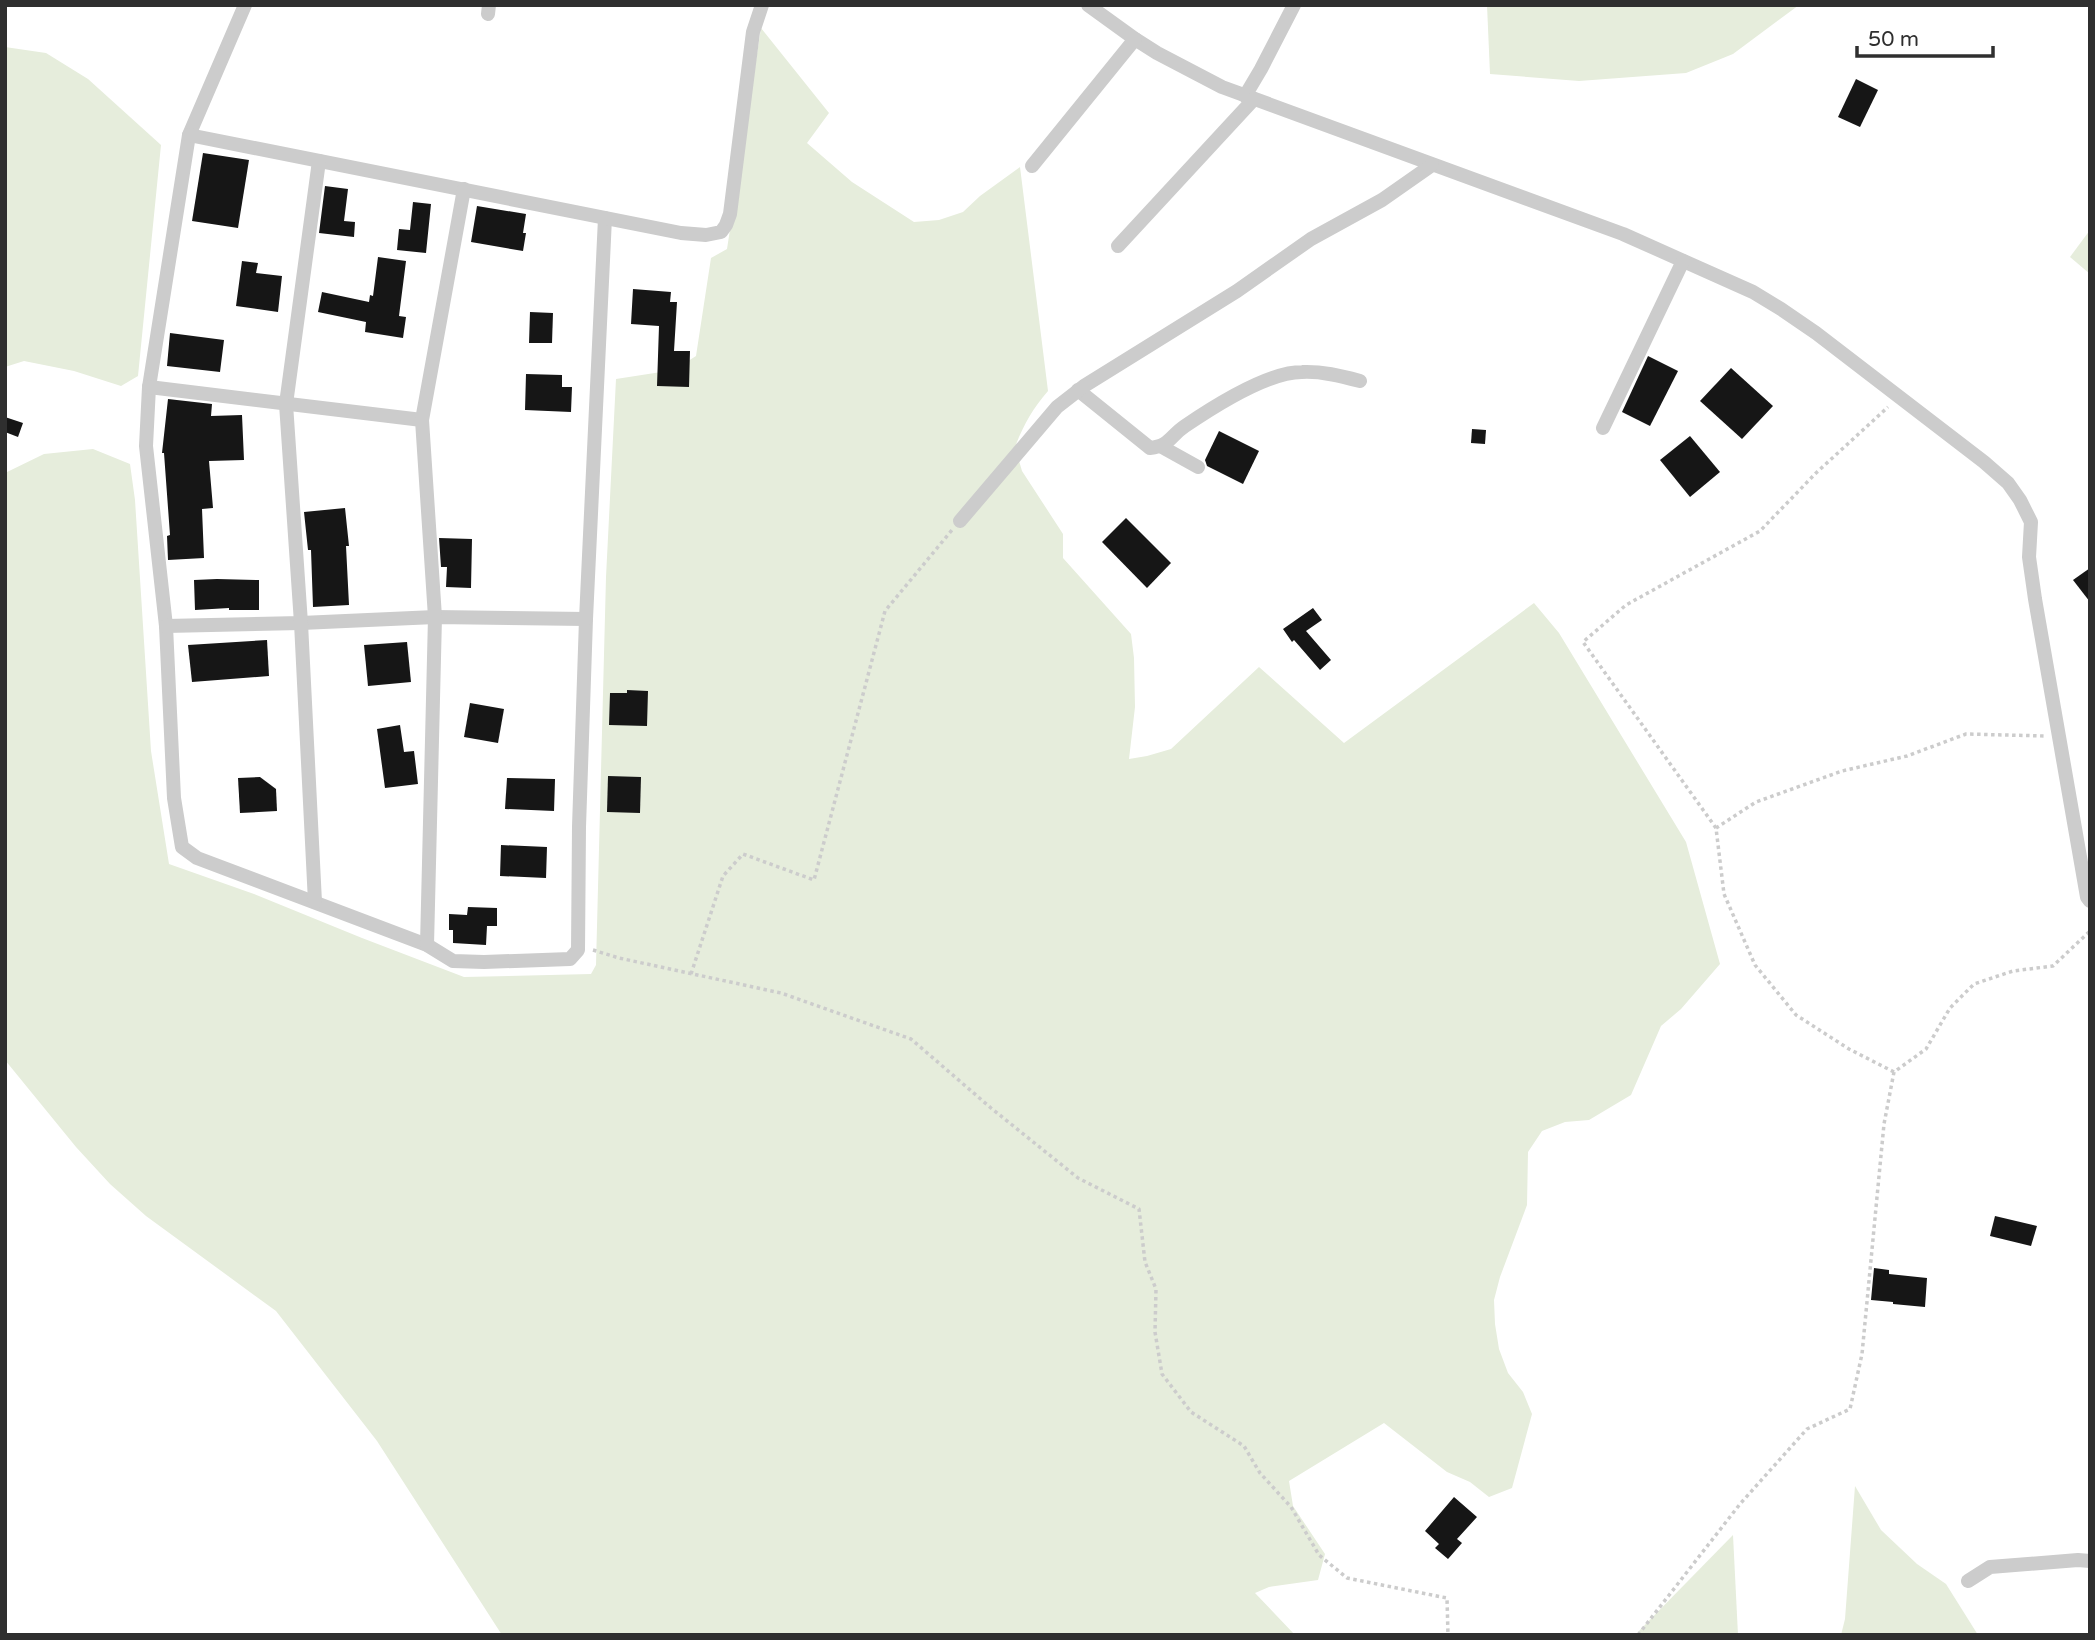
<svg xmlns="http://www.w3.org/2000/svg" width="2095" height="1640" font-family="'Varela Round',sans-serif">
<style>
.green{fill:#e6eddc}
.building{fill:#161616}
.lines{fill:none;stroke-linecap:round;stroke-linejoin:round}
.path{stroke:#ccc;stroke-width:3.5;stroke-dasharray:3.5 3.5;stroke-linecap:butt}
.minor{stroke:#ccc;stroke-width:14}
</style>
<rect width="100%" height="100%" fill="#fff"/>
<g class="green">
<polygon points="1487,5 1799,5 1733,54 1686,73 1579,81 1490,74"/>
<path d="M761,28L829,113L807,143L852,182L914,222L939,220L963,212L980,196L1020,167L1048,391C1033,408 1023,426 1015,447L1022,471L1063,534V558L1131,634L1134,658L1135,707L1129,759L1147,756L1171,749L1259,667L1344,743L1534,603L1559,633L1686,842L1720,964L1681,1009L1661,1026L1631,1095L1589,1120L1565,1122L1542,1131L1528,1152L1527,1205L1500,1277L1494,1300L1495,1324L1499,1349L1508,1373L1523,1392L1532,1414L1512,1488L1489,1497L1470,1482L1447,1472L1384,1423L1289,1481L1293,1506L1325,1554L1318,1580L1269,1587L1255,1593L1295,1635H502L377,1441L276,1311L146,1216L110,1184L76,1147L5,1060V473L44,454L93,449L130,464L135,500L151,751L169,864L254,894L362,938L464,977L591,974L596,965L606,577L616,379L674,370L696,356L711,258L727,249Z"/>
<polygon points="5,47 46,53 88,79 161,145 138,376 121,386 74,371 24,361 5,367"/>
<polygon points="2090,230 2090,274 2070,257"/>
<polygon points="1855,1486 1881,1530 1917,1564 1946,1584 1978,1635 1841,1635 1845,1619"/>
<polygon points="1733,1535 1738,1635 1636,1635 1638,1632"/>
</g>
<g class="building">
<polygon points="1856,79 1878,90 1860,127 1838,117"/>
<polygon points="203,153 249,160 238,228 192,221"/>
<polygon points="325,186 348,189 344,221 355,222 354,237 319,233"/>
<polygon points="413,202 431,204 426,253 397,250 399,229 410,230"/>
<polygon points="477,206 526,214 523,233 526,233 523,251 471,242"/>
<polygon points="378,257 406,261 399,316 406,317 403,338 365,332 366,322 318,312 322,292 369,302 370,295 373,296"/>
<polygon points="242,261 258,263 256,273 282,276 278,312 236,306"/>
<polygon points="633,289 671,292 670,302 677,302 674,351 690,351 689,387 657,386 659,326 631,324"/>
<polygon points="530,312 553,313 552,343 529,343"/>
<polygon points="170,333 224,340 220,372 167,366"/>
<polygon points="1648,356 1678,371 1650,426 1622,412"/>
<polygon points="1731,368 1773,406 1742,439 1700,401"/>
<polygon points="526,374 562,375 562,387 572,387 571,412 525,410"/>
<polygon points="168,399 212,404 211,416 242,415 244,460 209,461 213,508 202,509 204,558 168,560 167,536 170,535 164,453 162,453"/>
<polygon points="5,417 23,423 18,437 5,432"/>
<polygon points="1472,429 1486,430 1485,444 1471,443"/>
<polygon points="1219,431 1259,451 1243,484 1207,466 1205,460"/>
<polygon points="1690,436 1720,472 1690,497 1660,460"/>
<polygon points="345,508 349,546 346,546 349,605 313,607 311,550 308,550 304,512"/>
<polygon points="1126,518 1171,563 1147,588 1102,542"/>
<polygon points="439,538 472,539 471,588 446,587 447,567 441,567"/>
<polygon points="2090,568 2090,602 2073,580"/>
<polygon points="217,579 259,580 259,610 229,610 229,608 195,610 194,580"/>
<polygon points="1313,608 1322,620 1306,631 1331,660 1320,670 1294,640 1292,642 1283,629"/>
<polygon points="267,640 269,676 192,682 188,645"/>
<polygon points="407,642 411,682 368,686 364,645"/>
<polygon points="627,690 648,691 647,726 609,725 610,693 627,693"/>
<polygon points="470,703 504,709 498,743 464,737"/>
<polygon points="400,725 404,752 414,751 418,784 385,788 377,729"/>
<polygon points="608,776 641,777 640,813 607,812"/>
<polygon points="260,777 276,789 277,811 240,813 238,778"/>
<polygon points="507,778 555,779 554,811 505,809"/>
<polygon points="501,845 547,847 546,878 500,876"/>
<polygon points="468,907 497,908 497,926 487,926 486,945 453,943 453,930 449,930 449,914 467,915"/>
<polygon points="1995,1216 2037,1226 2031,1246 1990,1236"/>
<polygon points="1874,1268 1889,1270 1889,1274 1927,1278 1925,1307 1893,1304 1893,1302 1871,1300"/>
<polygon points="1454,1497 1477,1517 1457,1539 1462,1543 1448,1559 1435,1548 1439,1544 1425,1531"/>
</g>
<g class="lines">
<g class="path">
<polyline points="1716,828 1583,642 1626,605 1760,531 1816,473 1888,407"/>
<polyline points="593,950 619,958 781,993 911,1039 991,1108 1078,1178 1139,1209 1145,1262 1156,1289 1155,1332 1162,1374 1191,1412 1244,1446 1260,1473 1291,1507 1319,1555 1347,1578 1447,1598 1448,1635"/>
<polyline points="691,974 723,876 743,854 814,880 885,611 952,530"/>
<polyline points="1894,1072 1849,1049 1796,1015 1755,965 1724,894 1716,828 1756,802 1842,771 1907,756 1966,734 2045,736"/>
<polyline points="1638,1635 1740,1504 1807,1429 1850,1409 1862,1354 1884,1124 1894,1072 1926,1049 1950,1008 1974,984 2013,971 2053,966 2090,931"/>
</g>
<g class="minor">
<polyline points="245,5 189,135 149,387 146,446 166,626 174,798 182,847 197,858 427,945 453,961 484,962 570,959 578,950 579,827 586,619 605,218"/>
<polyline points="1088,5 1135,39 1157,53 1222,87 1623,234 1753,292 1781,309 1816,333 1984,462 2008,483 2020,500 2031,522 2029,557 2035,599 2087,897 2090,901"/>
<polyline points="488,14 489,5"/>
<polyline points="1245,96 1261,69 1294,5"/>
<polyline points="189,135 681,233 706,235 721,232 726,225 730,214 753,32 762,5"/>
<polyline points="1032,166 1135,39"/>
<polyline points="1118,246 1254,99"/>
<polyline points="149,387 422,420"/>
<path d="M1078,390L1150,448C1170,446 1170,436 1185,426C1213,407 1268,372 1302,372C1321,371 1341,376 1360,381"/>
<polyline points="1603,428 1683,261"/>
<polyline points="1162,447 1198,467"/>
<polyline points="960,521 1057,407 1084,386 1237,291 1311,239 1382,200 1432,165"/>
<polyline points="166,626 301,623 435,617 586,619"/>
<polyline points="315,902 301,623 286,404 319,161"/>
<polyline points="427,945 435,617 422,420 464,189"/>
<polyline points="1968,1581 1990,1567 2078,1560 2090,1561"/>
</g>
</g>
<rect width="2095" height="1640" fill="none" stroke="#2f2f2f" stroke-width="14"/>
<path d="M1857 46v10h136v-10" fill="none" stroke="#2f2f2f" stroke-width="3.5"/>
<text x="1868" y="46" font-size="21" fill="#2f2f2f" stroke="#ffffff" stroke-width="5" paint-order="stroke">50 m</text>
</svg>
